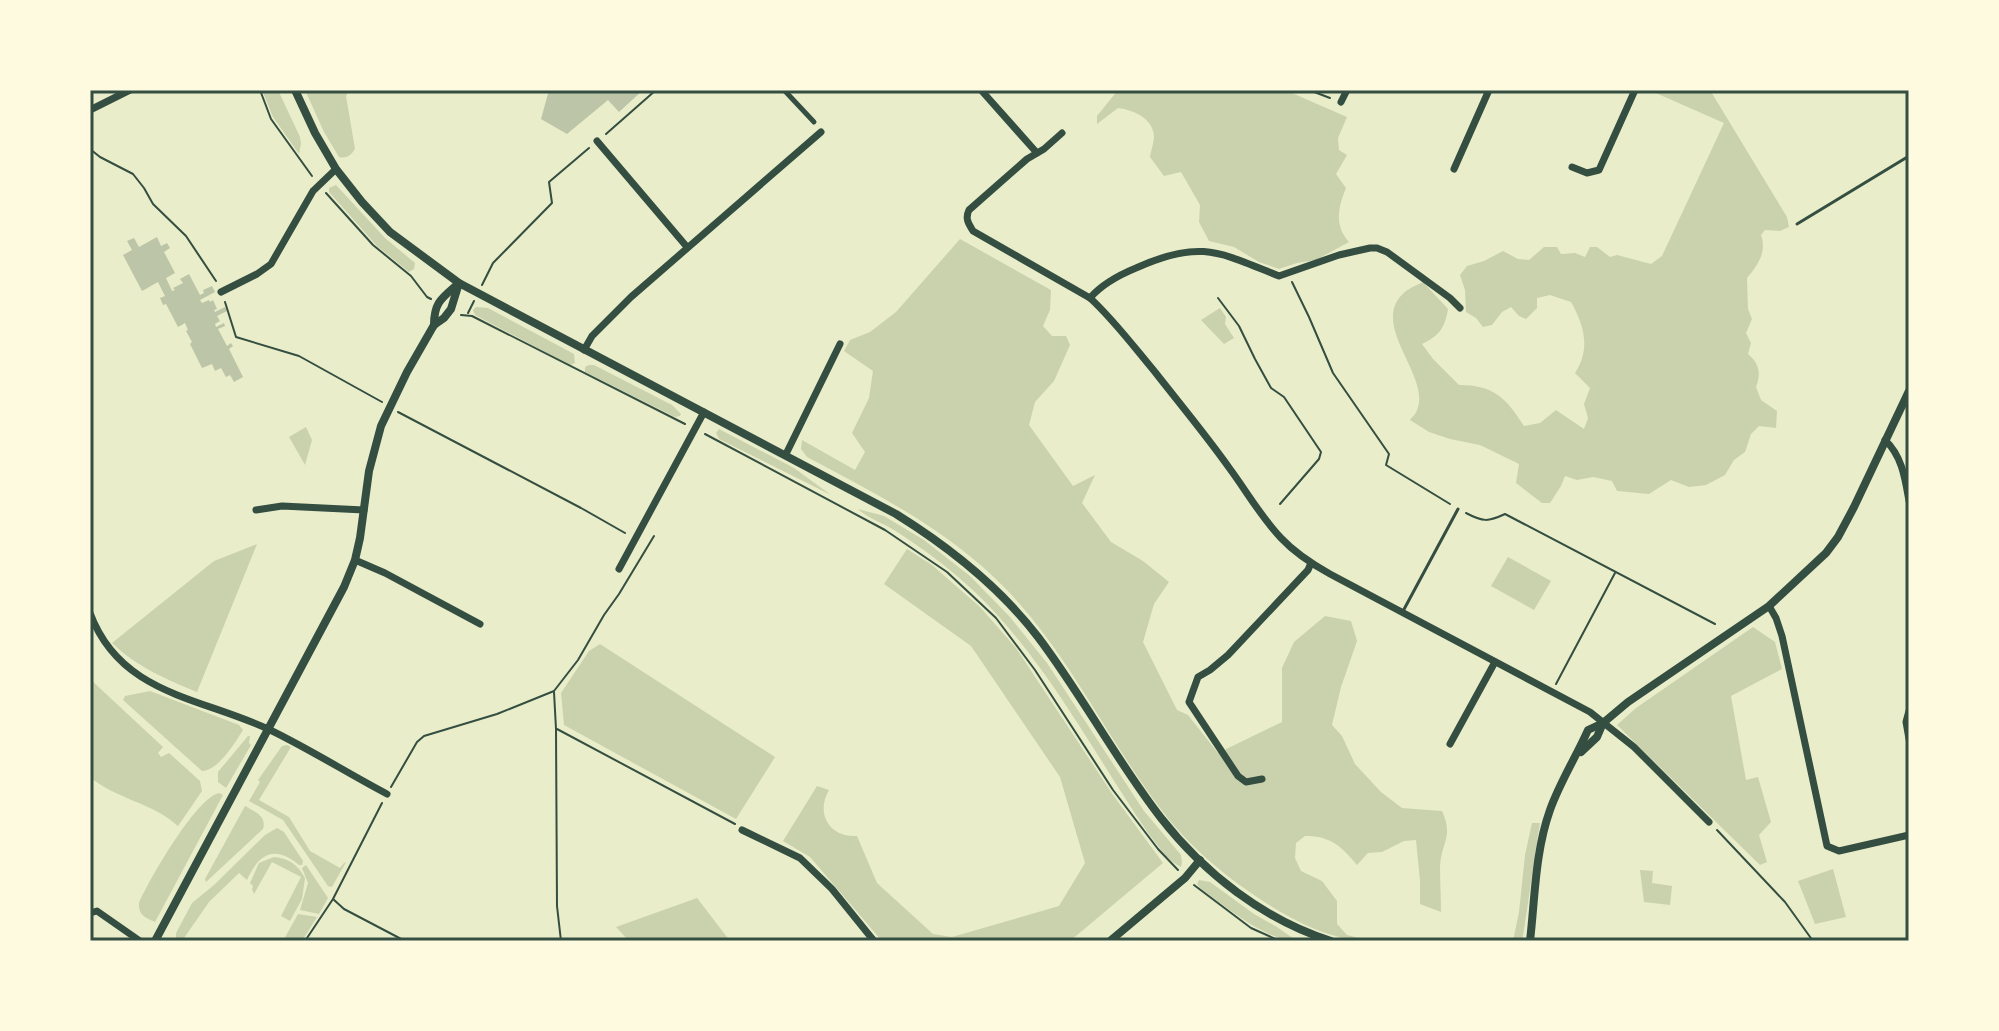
<svg xmlns="http://www.w3.org/2000/svg" width="1999" height="1031" font-family="Rubik,sans-serif">
<style>
.green{fill:#cad2ad}
.building{fill:#bcc5a7}
.lines{fill:none;stroke-linecap:round;stroke-linejoin:round}
.path{stroke:#344e41;stroke-width:2}
.service{stroke:#344e41;stroke-width:3}
.pedestrian{stroke:#344e41;stroke-width:5}
.minor{stroke:#344e41;stroke-width:7}
.tertiary{stroke:#344e41;stroke-width:8}
.neatline{fill:none;stroke:#344e41;stroke-width:3}
</style>
<rect width="100%" height="100%" fill="#e9edc9"/>
<g class="green">
<polygon points="262,90 278,90 300,137 301,144 299,154 273,117"/>
<path d="M305,90H349L346,96L355,149C351,155 347,159 339,157L324,132Z"/>
<path d="M1118,90H1285L1347,117L1338,138L1339,150L1347,155L1336,174L1346,188C1338,208 1334,225 1349,242L1316,260L1297,263L1279,269L1259,262L1234,247L1209,241L1199,222L1200,205L1181,172L1164,176L1150,157C1151,151 1154,142 1154,136C1153,118 1133,110 1118,108L1097,124V116Z"/>
<path d="M1649,90H1710L1787,217L1789,227L1780,231L1765,230L1761,235C1767,252 1758,265 1747,278L1748,309L1752,319L1746,333L1751,343L1748,354C1760,364 1761,374 1756,387L1761,400L1777,411L1776,428L1759,426L1751,434L1745,452L1734,460L1725,475L1706,485L1689,487L1671,480L1649,494L1617,491L1612,481L1593,477L1577,480L1565,476L1561,486L1550,503H1542L1516,483L1519,464L1480,445L1450,439L1429,432L1410,420C1412,417 1416,414 1417,410C1432,376 1366,323 1406,291C1410,288 1417,285 1423,282L1448,309C1445,328 1439,336 1422,344L1433,359L1459,385C1494,385 1506,398 1524,426L1540,423L1556,410L1584,429L1588,418L1584,404L1590,388L1575,373C1591,349 1584,325 1571,302L1550,295L1537,298V308L1526,319L1519,316L1511,307L1502,312L1492,325L1483,327L1476,318L1466,312L1465,290L1460,275L1467,266L1484,261L1503,251L1518,259L1529,260L1544,247H1557L1561,254L1575,253L1585,257L1590,247H1597L1610,257L1617,255L1651,264L1662,256L1724,123Z"/>
<polygon points="336,185 385,238 415,263 414,269 409,272 377,246 329,192 329,188"/>
<path d="M960,239L1051,290L1050,310L1043,326L1052,336H1066L1070,345L1054,381L1035,402L1029,425L1073,486L1095,475L1082,503L1111,542L1143,561L1169,582L1154,604L1143,642L1177,710L1188,715L1218,753L1282,722V668L1294,642L1325,616L1351,621L1357,641L1341,687L1332,725L1342,736L1355,764L1381,792L1402,808L1442,811C1454,837 1441,842 1440,867C1440,882 1441,897 1441,912L1420,904V881L1416,840L1404,841L1382,852L1368,853L1357,865C1341,846 1331,836 1305,836L1296,843L1295,858L1301,871L1322,881L1337,901V924L1347,935L1370,941C1336,941 1302,925 1274,908C1229,880 1188,847 1157,804C1105,734 1068,654 1008,591C950,531 879,495 807,457L801,449L802,440L855,470L865,452L852,433L869,398L873,371L844,351L850,340L870,332L896,312Z"/>
<polygon points="476,307 488,308 574,354 575,363 570,365 475,315 473,310"/>
<polygon points="1220,308 1226,317 1225,324 1234,338 1224,344 1201,320"/>
<polygon points="589,365 594,365 672,405 681,414 680,416 675,417 585,372 585,367"/>
<polygon points="306,427 312,440 305,465 289,437"/>
<polygon points="719,429 794,468 831,495 719,439 716,433"/>
<path d="M858,509L884,516L924,540L970,576L1010,617L1047,663L1144,811L1181,855L1182,862L1181,867C1167,861 1158,845 1148,833C1093,752 1047,662 977,594C952,570 924,549 894,530C883,523 867,518 858,509Z"/>
<path d="M257,544L197,692C166,679 137,667 112,643L214,561Z"/>
<path d="M907,549L932,565L980,607L1016,648L1113,795L1163,863L1070,941H882L810,857L783,841L817,786L829,790C815,814 830,838 857,836L877,883L933,934L952,937L1059,906L1085,863L1060,777L971,646L884,584Z"/>
<polygon points="1508,557 1551,581 1534,610 1491,586"/>
<polygon points="1753,627 1775,642 1782,669 1731,696 1746,780 1758,777 1771,822 1759,835 1767,862 1760,865 1617,725 1636,708"/>
<polygon points="600,644 775,757 736,819 564,725 561,693 589,651"/>
<path d="M90,679L163,747L158,753L161,757L169,753L200,781L202,791L178,826C153,803 116,799 90,777Z"/>
<path d="M150,691L239,725L243,730C234,744 219,770 202,771L123,700L125,696Z"/>
<polygon points="248,736 250,736 249,743 251,745 226,788 218,782 218,772"/>
<polygon points="287,745 291,747 259,800 289,817 310,851 340,868 344,863 346,862 332,887 328,886 283,820 249,801 260,782 258,780 282,746"/>
<path d="M219,793L223,795L155,922C146,918 138,915 139,903C149,880 196,798 219,793Z"/>
<path d="M245,806C255,812 267,816 263,829L206,882L205,879Z"/>
<path d="M1532,823H1540C1533,862 1529,902 1522,941H1513L1519,912L1525,855Z"/>
<path d="M277,828L284,832L303,861L302,865H299C275,845 259,853 247,880L239,873L209,902L182,941H176V933L192,903L214,885L265,835Z"/>
<path d="M274,857C289,858 298,865 305,878L302,899L290,921L281,916L301,877L272,862L254,894L252,889L253,886L250,883L259,863Z"/>
<polygon points="306,865 328,898 319,914 300,910 308,883 302,868"/>
<polygon points="1833,869 1846,917 1815,924 1798,881"/>
<polygon points="1640,870 1653,871 1652,883 1672,886 1670,905 1644,902"/>
<path d="M1199,880L1210,882L1254,914L1277,927L1297,941C1266,941 1225,906 1200,888L1197,884Z"/>
<polygon points="697,898 730,941 629,941 616,927"/>
<polygon points="298,914 317,917 302,941 283,941"/>
</g>
<g class="building">
<polygon points="549,90 643,90 619,112 608,100 567,134 541,119"/>
<polygon points="157,237 161,246 167,243 170,248 164,252 175,273 166,278 172,291 175,290 173,288 183,283 180,279 189,274 200,295 204,293 203,290 212,286 215,292 200,300 202,303 209,300 210,302 213,300 217,309 214,310 215,312 225,307 227,311 217,316 220,321 215,324 216,327 224,323 225,326 218,329 227,346 231,343 233,346 229,349 243,377 234,382 230,375 226,377 221,368 215,371 212,364 202,368 190,344 192,342 186,331 188,330 185,323 178,327 166,304 163,305 160,298 165,296 158,282 142,291 123,255 132,250 127,241 134,238 139,247"/>
</g>
<g class="lines">
<g class="path">
<polyline points="260,90 271,119 312,176"/>
<polyline points="1309,90 1330,98"/>
<polyline points="606,134 656,90"/>
<polyline points="90,149 100,157 133,174 144,188 153,204 186,236 216,281"/>
<polyline points="326,193 373,245 411,276 427,297 431,299"/>
<polyline points="1292,282 1309,317 1333,373 1389,454 1386,465 1450,504"/>
<polyline points="482,285 493,263 552,203 549,182 589,148"/>
<polyline points="1218,298 1239,326 1255,359 1271,388 1284,397 1321,452 1319,459 1280,504"/>
<polyline points="225,302 236,337 299,356 382,402"/>
<polyline points="468,313 474,301"/>
<polyline points="461,315 472,316 685,424"/>
<polyline points="398,412 581,508 625,533"/>
<polyline points="705,434 885,530 947,572 996,618 1035,670 1113,790 1158,849 1178,870"/>
<path d="M1466,513C1483,522 1488,522 1505,514L1715,624"/>
<polyline points="1556,684 1615,573"/>
<polyline points="554,692 556,729 557,906 561,941"/>
<polyline points="557,729 735,824"/>
<polyline points="391,787 417,742 424,736 497,714 554,691 578,660 604,615 619,594 654,536"/>
<polyline points="1717,830 1785,902 1813,941"/>
<polyline points="1194,885 1251,928 1280,941"/>
<polyline points="333,899 344,909 405,941"/>
<polyline points="305,941 333,899 382,803"/>
</g>
<g class="service">
<polyline points="1797,224 1909,156"/>
<polyline points="1402,613 1458,509"/>
</g>
<polyline class="pedestrian" points="784,90 814,122"/>
<g class="minor">
<polyline points="981,90 1037,153"/>
<polyline points="1341,102 1347,90"/>
<polyline points="90,110 130,90"/>
<path d="M1062,133L1044,149L1027,159L969,210C965,218 968,223 973,231L1090,298C1114,320 1134,347 1155,372C1180,404 1206,435 1230,469C1247,492 1261,517 1281,538C1295,553 1312,564 1330,574L1590,712L1634,747L1709,822"/>
<polyline points="597,141 687,247"/>
<polyline points="1572,167 1587,173 1599,170 1635,90"/>
<polyline points="1454,169 1489,90"/>
<polyline points="221,292 257,274 271,264 313,191 336,169"/>
<path d="M1090,298C1102,284 1119,275 1136,268C1200,239 1219,252 1279,276L1339,255L1370,248H1377L1387,252L1450,298L1460,308"/>
<polyline points="584,350 592,336 631,297 821,132"/>
<path d="M1885,440C1902,456 1905,478 1909,501"/>
<polyline points="786,454 840,344"/>
<polyline points="256,510 282,506 364,510"/>
<polyline points="355,560 385,573 480,624"/>
<polyline points="619,569 704,412"/>
<polyline points="1769,606 1776,618 1782,636 1827,846 1839,851 1909,835"/>
<path d="M90,613C120,694 199,697 268,729C308,748 347,773 387,794"/>
<polyline points="1909,711 1906,722 1909,739"/>
<polyline points="1450,744 1495,662"/>
<polyline points="1262,779 1246,782 1238,776 1189,702 1198,677 1210,670 1228,655 1308,570 1311,563"/>
<polyline points="742,830 800,858 832,889 874,941"/>
<polyline points="90,913 97,911 140,941"/>
</g>
<g class="tertiary">
<path d="M295,90L315,133L336,169L362,202L390,232L459,283L896,514C949,547 999,586 1038,637C1082,695 1116,760 1161,818C1204,873 1264,920 1331,941"/>
<path d="M434,325C434,302 442,298 458,284"/>
<polyline points="1581,752 1597,737 1603,723"/>
<polyline points="155,941 344,587 355,560 360,538 369,471 381,426 407,372 434,325 444,318 451,309 459,283"/>
<polyline points="1110,941 1185,878 1200,860"/>
<path d="M1530,941C1535,898 1535,852 1550,810C1560,782 1576,757 1588,730L1603,723L1628,702L1769,606L1826,553L1838,537L1854,507L1909,391"/>
</g>
</g>
<rect width="1999" height="1031" fill="none" stroke="#fefae0" stroke-width="184"/>
<rect x="92" y="92" width="1815" height="847" class="neatline"/>
</svg>
